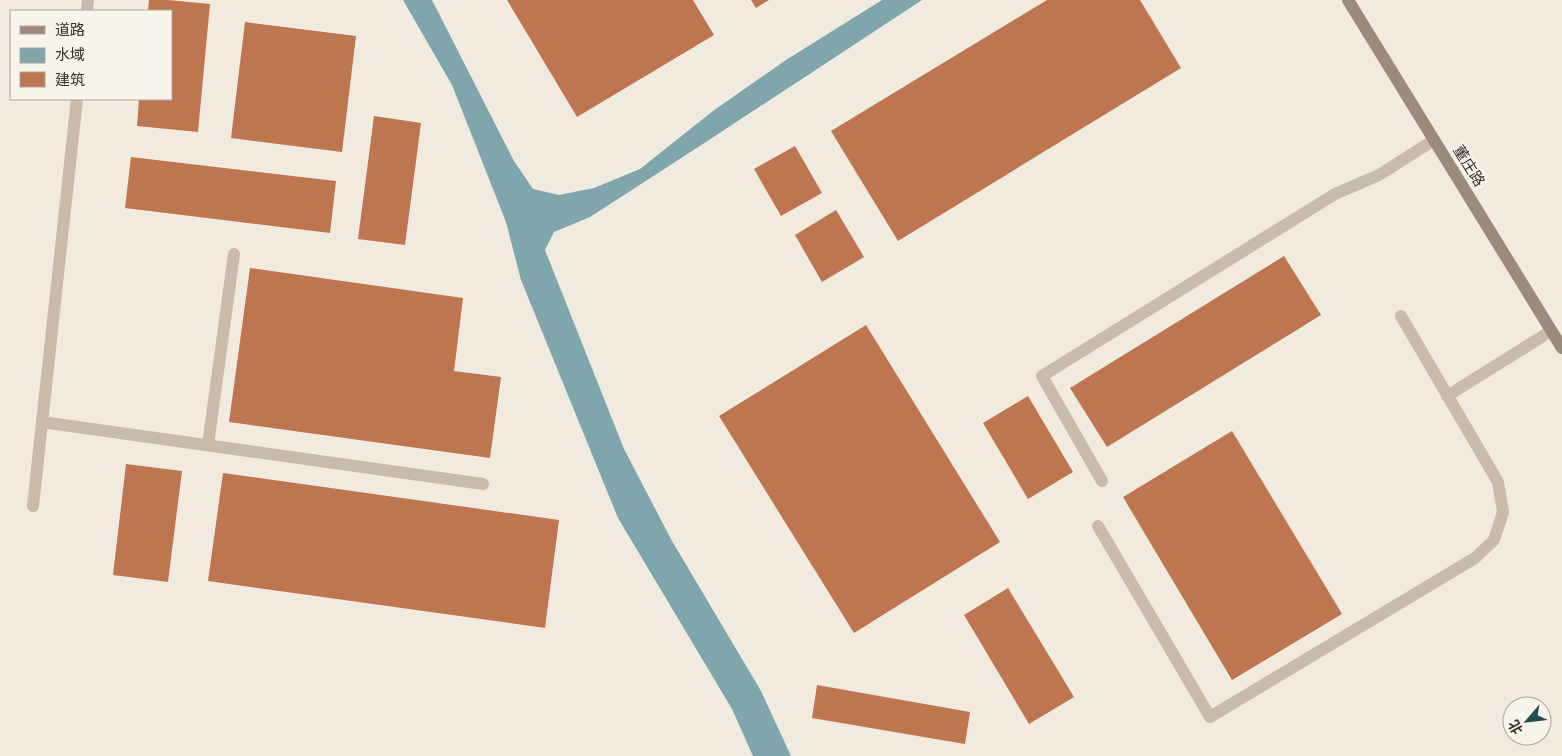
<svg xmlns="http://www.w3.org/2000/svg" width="1562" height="756" font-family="'Source Sans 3','Noto Sans SC',sans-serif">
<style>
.water{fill:#7fa6ac}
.building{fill:#bd7650}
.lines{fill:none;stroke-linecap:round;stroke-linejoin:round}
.lane{stroke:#c8bbab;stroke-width:12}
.street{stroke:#c8bbab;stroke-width:12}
.secondary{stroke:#9c8b7c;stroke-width:12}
.labels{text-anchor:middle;stroke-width:5;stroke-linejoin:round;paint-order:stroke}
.street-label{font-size:15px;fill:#372f2a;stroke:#f9f4eb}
</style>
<rect width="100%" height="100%" fill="#f1eade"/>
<polygon class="water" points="403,0 432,0 514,161 533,189 559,195 594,188 640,169 713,111 786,60 882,0 922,0 709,140 590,217 554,232 545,250 624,449 672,541 761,691 791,756 753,756 732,709 618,518 521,280 506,222 452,85"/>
<g class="building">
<polygon points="149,0 168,0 210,4 198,132 137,126 139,99 171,99 171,11 148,11"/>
<polygon points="507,0 693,0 714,35 577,117"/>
<polygon points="751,0 769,0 756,8"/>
<polygon points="1047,0 1140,0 1181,68 898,241 831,131"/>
<polygon points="245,22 356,36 342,152 231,138"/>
<polygon points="374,116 421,123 405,245 358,239"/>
<polygon points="795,146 822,193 781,216 754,169"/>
<polygon points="131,157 336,181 330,233 125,208"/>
<polygon points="836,210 864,257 822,282 795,235"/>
<polygon points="1284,256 1321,315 1107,447 1070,388"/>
<polygon points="250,268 463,298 454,371 501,377 490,458 229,422"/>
<polygon points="866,325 1000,542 854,633 719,416"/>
<polygon points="1028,396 1073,472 1028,499 983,423"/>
<polygon points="1232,431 1342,614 1232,680 1123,497"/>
<polygon points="126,464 182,471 168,582 113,575"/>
<polygon points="223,473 559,520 545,628 208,581"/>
<polygon points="1008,588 1074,697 1029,724 964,615"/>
<polygon points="817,685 970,712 965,744 812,718"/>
</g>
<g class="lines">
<g class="lane">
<polyline points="1447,396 1551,331"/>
<polyline points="42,422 483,484"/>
<polyline points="208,445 234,254"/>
<polyline points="1102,481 1042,376 1335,194 1379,175 1434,140"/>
<polyline points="1098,526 1210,717 1475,558 1494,540 1503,512 1498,482 1401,316"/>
</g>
<g class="street">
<polyline points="87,11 88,0"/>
<polyline points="33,506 77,99"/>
</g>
<polyline class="secondary" points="1348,0 1562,348"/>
</g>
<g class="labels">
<g class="street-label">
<text transform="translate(1469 166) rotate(58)" y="5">董庄路</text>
</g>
</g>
<rect x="10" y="10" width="162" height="90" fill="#f9f4eb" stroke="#aba59e"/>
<rect x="20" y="26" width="25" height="8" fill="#9c8b7c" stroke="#aba59e"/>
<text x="55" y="35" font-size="15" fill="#372f2a">道路</text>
<rect x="20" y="48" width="25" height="15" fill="#7fa6ac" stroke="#aba59e"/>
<text x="55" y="60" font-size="15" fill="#372f2a">水域</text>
<rect x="20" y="72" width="25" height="15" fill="#bd7650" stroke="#aba59e"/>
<text x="55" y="85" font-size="15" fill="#372f2a">建筑</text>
<g transform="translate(1527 721) rotate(242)"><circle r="24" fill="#f9f4eb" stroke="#aba59e"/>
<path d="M0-4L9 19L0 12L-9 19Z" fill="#224d55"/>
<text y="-8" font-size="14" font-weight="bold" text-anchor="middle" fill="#372f2a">北</text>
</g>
</svg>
